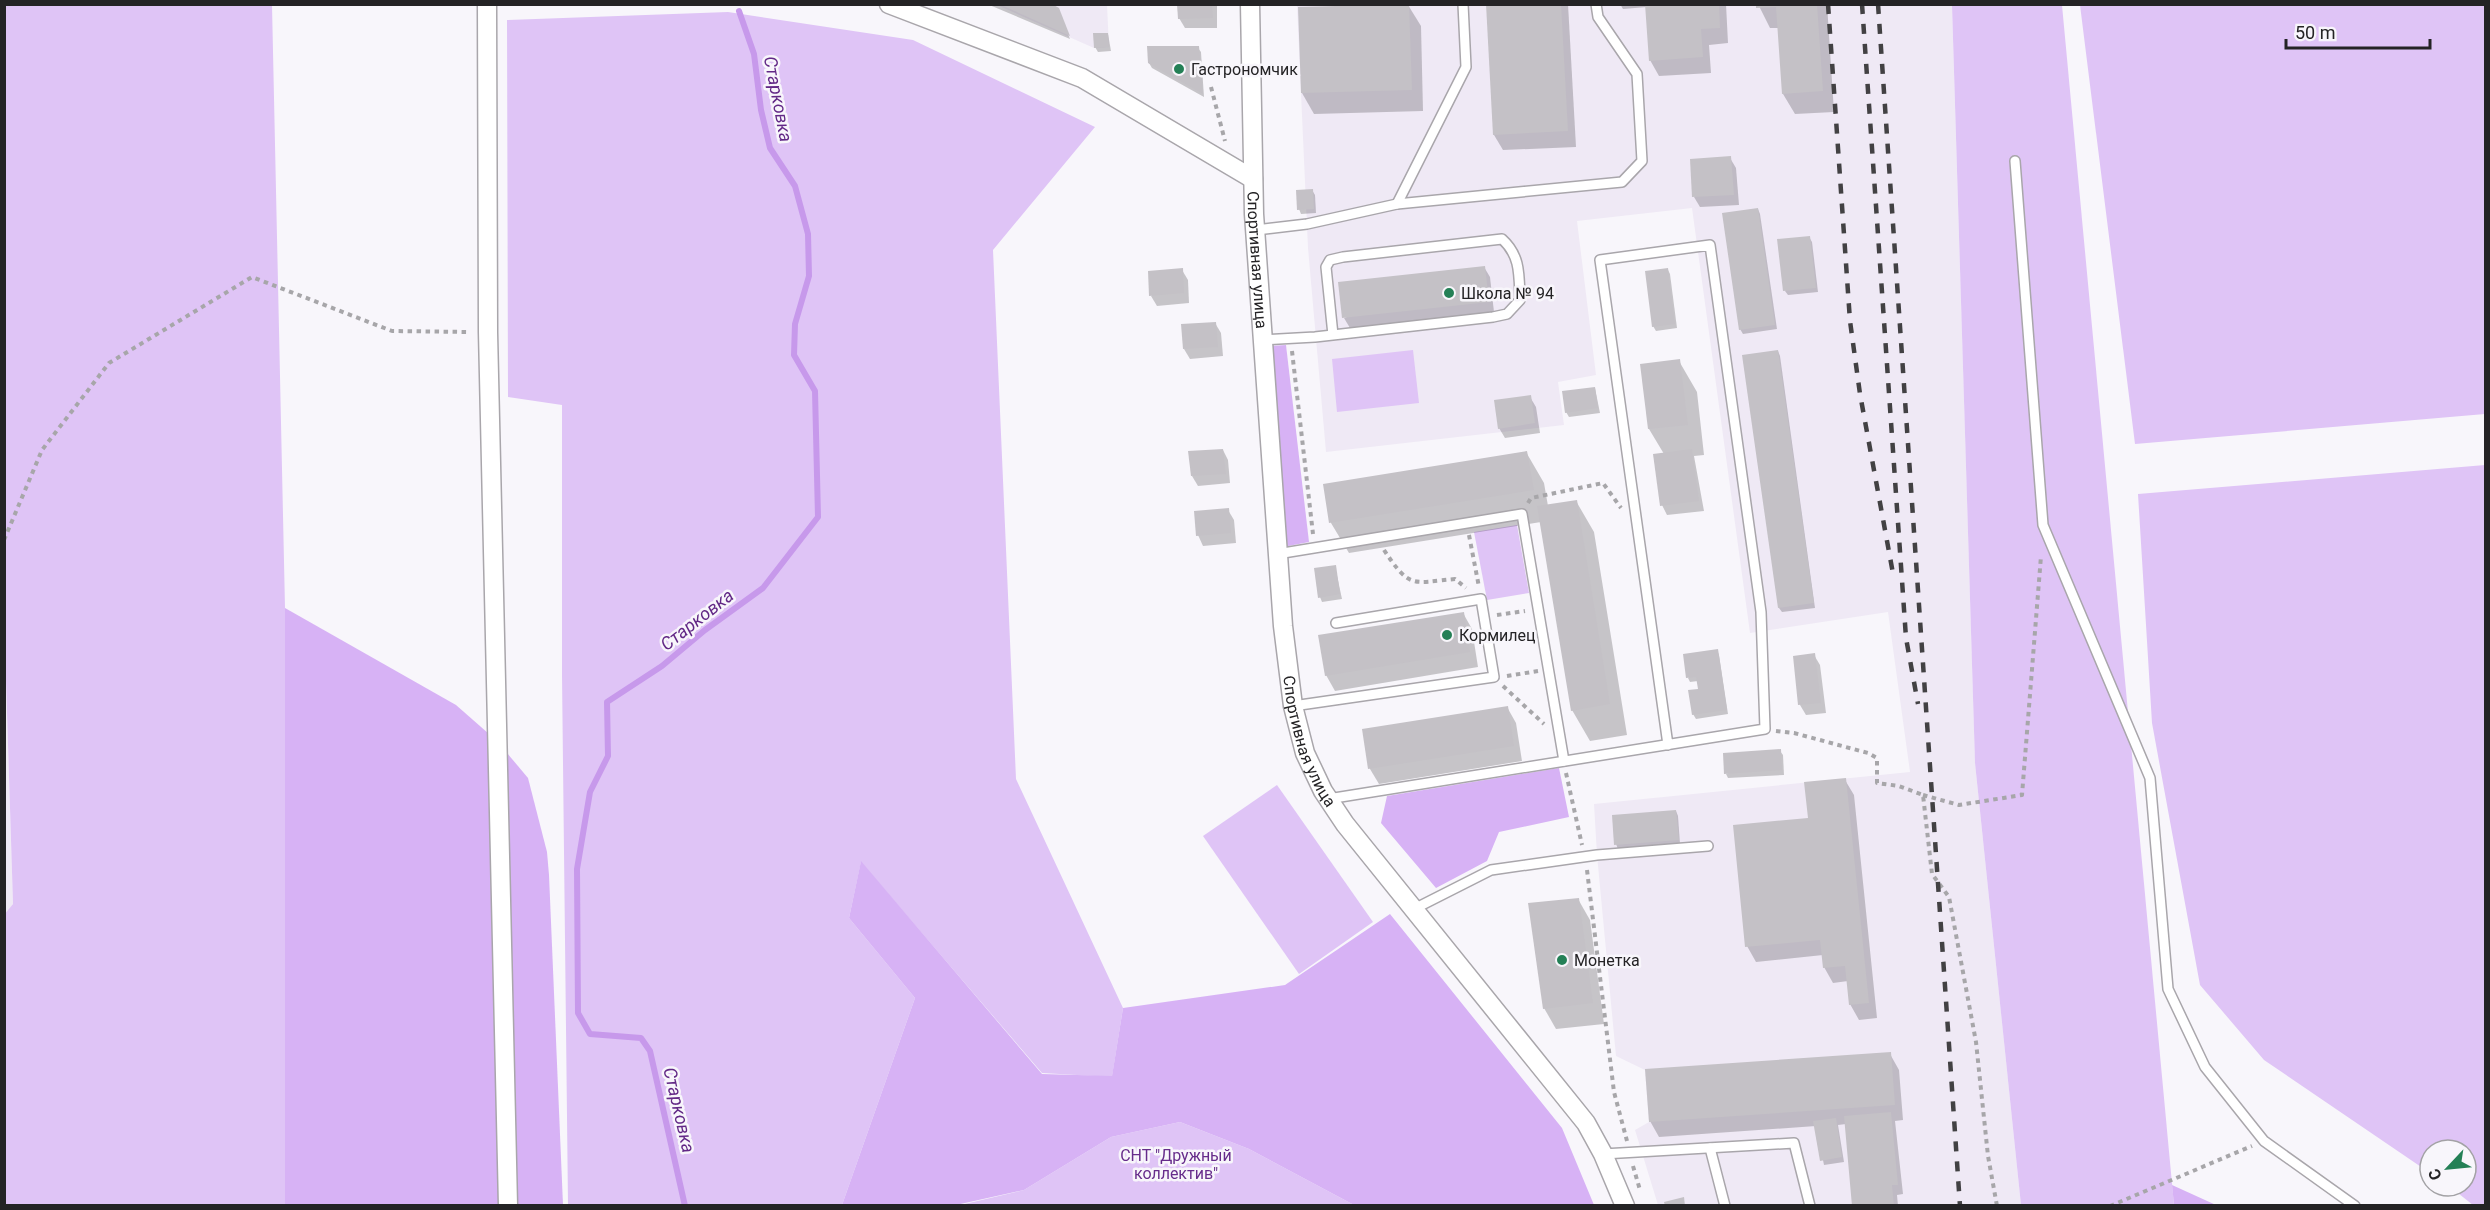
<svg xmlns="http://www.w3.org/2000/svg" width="2490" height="1210" font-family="Roboto,sans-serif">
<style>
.built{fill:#efe9f5}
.green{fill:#dfc4f6}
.forest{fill:#d7b2f5}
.shadow{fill:#0003}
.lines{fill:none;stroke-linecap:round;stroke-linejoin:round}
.stream{stroke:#c799eb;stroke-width:6}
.building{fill:#c4c1c6}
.lane-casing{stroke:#a9a6ab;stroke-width:12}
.street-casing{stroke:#a9a6ab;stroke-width:21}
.path{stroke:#a7a6a9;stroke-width:4;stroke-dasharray:4.5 4.5;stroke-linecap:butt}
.lane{stroke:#fff;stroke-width:9}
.street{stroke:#fff;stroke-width:18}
.rail{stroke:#424143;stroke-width:4.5;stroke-dasharray:10 10;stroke-linecap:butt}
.poi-dot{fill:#248056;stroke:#f8f6fb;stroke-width:2}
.labels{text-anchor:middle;stroke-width:5;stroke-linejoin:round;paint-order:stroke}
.poi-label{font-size:16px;fill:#242325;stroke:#f8f6fb;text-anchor:start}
.street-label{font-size:16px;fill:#242325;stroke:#f8f6fb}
.park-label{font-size:16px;fill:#662c8b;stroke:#f8f6fb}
.water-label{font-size:18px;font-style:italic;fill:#622886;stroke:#f8f6fb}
</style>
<rect width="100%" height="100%" fill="#f8f6fb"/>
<g class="built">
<polygon points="997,5 1107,5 1109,47 1094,48"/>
<polygon points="1297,5 1952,5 1975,763 2021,1205 1658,1205 1635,1130 1649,1122 1645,1070 1616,1056 1597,855 1594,804 1910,772 1888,612 1750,633 1692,208 1577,221 1596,375 1558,382 1564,425 1326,452 1308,248"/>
<polygon points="4,617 13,904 5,915"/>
</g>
<g class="green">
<polygon points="5,5 272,5 285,608 285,1205 5,1206 4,915 13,904 4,617"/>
<polygon points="1952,5 2062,5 2174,1205 2021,1205 1975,763"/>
<polygon points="2080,5 2485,5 2485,414 2135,444"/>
<polygon points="728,12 913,40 1095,127 993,250 1016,779 1123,1008 1112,1077 1042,1073 861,862 849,918 915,998 842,1205 568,1205 562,675 562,405 508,397 507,20"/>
<polygon points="1413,350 1419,403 1337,412 1332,359"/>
<polygon points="2485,465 2486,1205 2473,1205 2449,1186 2466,1186 2466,1150 2430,1150 2430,1173 2264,1060 2200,985 2152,723 2138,494"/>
<polygon points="1517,525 1529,593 1487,600 1474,532"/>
<polygon points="1277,785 1373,922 1299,974 1203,836"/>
<polygon points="1180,1122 1249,1149 1354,1205 956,1206 1024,1190 1111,1137"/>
</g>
<g class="forest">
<polygon points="1286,345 1309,542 1283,547 1268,346"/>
<polygon points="285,608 456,705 497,741 528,778 547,852 549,875 563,1205 285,1206"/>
<polygon points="1559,768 1569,817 1499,832 1487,861 1436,888 1381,823 1387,796"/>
<polygon points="861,861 1042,1074 1112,1076 1123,1008 1285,985 1390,914 1562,1128 1594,1205 1354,1205 1249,1149 1180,1122 1111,1137 1024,1190 956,1205 842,1205 915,998 849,918"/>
<polygon points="2172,1185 2216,1205 2174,1205"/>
</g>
<g class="shadow">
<polygon points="987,4 1048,4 1060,14 1070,39"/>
<polygon points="1179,4 1217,4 1217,28 1185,28 1179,18"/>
<polygon points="1487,4 1568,4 1576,147 1503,150 1494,135"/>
<polygon points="1620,4 1726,4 1728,43 1709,45 1711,73 1659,76 1650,60 1647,7 1623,9"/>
<polygon points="1758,4 1827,4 1834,112 1795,114 1783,94 1779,28 1770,28"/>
<polygon points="1408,5 1421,26 1423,111 1314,114 1302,93 1300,8"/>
<polygon points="1108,34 1111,51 1098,52 1095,47"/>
<polygon points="1198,48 1201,52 1204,97 1152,68 1149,63"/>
<polygon points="1730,158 1736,168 1739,205 1700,207 1694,197"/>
<polygon points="1312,190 1315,195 1316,213 1301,214 1299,209"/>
<polygon points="1758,209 1760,214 1777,329 1743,334 1740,329"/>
<polygon points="1809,237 1812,242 1818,292 1788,295 1785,291"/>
<polygon points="1484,267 1490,277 1494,312 1350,328 1344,318"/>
<polygon points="1182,270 1188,280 1189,303 1157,306 1151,296"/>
<polygon points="1668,270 1670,274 1677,328 1656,331 1653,326"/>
<polygon points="1215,323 1221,333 1223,356 1190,359 1184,349"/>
<polygon points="1778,351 1780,356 1815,608 1782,612 1779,608"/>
<polygon points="1679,361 1697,392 1704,455 1694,456 1704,511 1667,515 1662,505 1664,454 1649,429 1641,365"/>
<polygon points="1595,388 1600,413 1569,417 1566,412"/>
<polygon points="1530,397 1536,407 1540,433 1505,438 1499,428"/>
<polygon points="1223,450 1228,460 1230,483 1198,486 1192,476"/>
<polygon points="1526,452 1544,483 1548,506 1576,501 1594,532 1627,735 1590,741 1572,710 1541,522 1349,553 1331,523 1325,485"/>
<polygon points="1228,510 1234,520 1236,543 1203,546 1198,535"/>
<polygon points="1335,566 1342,599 1322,602 1320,597"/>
<polygon points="1463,613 1472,629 1478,667 1335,691 1326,675"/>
<polygon points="1717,650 1719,655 1728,714 1696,719 1693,714 1699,691 1698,681 1690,682 1688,678"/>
<polygon points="1814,655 1820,665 1826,713 1806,715 1800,705"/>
<polygon points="1507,707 1516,723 1522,761 1379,784 1370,769 1364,730"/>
<polygon points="1780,751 1783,755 1784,775 1728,778 1726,774"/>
<polygon points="1845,780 1854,795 1877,1018 1859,1020 1850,1004 1848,981 1833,983 1824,967 1823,955 1756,962 1747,946"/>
<polygon points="1676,811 1678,816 1680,844 1618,849 1616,844"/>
<polygon points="1578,899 1590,920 1604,1024 1556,1029 1544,1008"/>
<polygon points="1890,1054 1899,1070 1903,1120 1895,1121 1903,1194 1897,1195 1898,1206 1854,1206 1846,1124 1838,1125 1844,1162 1824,1165 1816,1126 1659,1137 1650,1121"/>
</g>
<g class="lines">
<polyline class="stream" points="685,1206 650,1051 641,1038 590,1034 578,1013 577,869 590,792 608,756 607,702 662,666 705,630 763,588 818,517 815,391 794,355 795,324 809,276 808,234 795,186 770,148 761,110 754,54 739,11"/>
</g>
<g class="building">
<polygon points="999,4 1052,4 1059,8 1070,36"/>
<polygon points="1177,4 1212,4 1213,18 1178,19"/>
<polygon points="1409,4 1412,90 1301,93 1298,7"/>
<polygon points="1486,4 1561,4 1568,131 1493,135"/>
<polygon points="1645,4 1719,4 1720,28 1701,29 1703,57 1649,61"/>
<polygon points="1756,4 1817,4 1823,91 1782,94 1776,7 1756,8"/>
<polygon points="1093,33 1108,33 1109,47 1094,48"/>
<polygon points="1147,46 1199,46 1203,94 1148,63"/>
<polygon points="1731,156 1734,195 1692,197 1690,159"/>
<polygon points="1313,189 1314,209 1297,210 1296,190"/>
<polygon points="1758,208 1775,325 1739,330 1722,213"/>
<polygon points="1810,236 1816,288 1783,291 1777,239"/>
<polygon points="1485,266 1489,302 1342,318 1338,282"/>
<polygon points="1183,268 1184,293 1149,296 1148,271"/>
<polygon points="1668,268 1675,324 1652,327 1645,271"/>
<polygon points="1216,322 1218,347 1183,349 1181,324"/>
<polygon points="1778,350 1814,603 1778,608 1742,355"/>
<polygon points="1680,359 1688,425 1648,429 1640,364"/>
<polygon points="1595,387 1598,408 1565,413 1562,391"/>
<polygon points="1531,395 1535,423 1498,429 1494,400"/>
<polygon points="1223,449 1226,474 1191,476 1188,451"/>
<polygon points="1692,449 1699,501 1660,506 1653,454"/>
<polygon points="1527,451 1534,490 1329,523 1323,484"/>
<polygon points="1577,500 1610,704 1571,711 1537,506"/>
<polygon points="1229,508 1231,533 1196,536 1194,511"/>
<polygon points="1336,565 1340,594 1318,598 1314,568"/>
<polygon points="1464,612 1470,652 1325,676 1318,635"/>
<polygon points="1718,649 1727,710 1692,715 1688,690 1698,689 1696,677 1686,678 1683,654"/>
<polygon points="1815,653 1821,703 1798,705 1793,656"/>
<polygon points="1508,706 1514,746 1368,769 1362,729"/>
<polygon points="1781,749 1782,770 1724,774 1723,753"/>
<polygon points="1846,778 1869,1003 1849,1005 1845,966 1823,968 1820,940 1745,947 1733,825 1808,818 1804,782"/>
<polygon points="1676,810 1679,840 1614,845 1612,815"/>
<polygon points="1579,898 1593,1003 1543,1009 1528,903"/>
<polygon points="1891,1052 1895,1105 1649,1122 1645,1069"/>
<polygon points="1891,1112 1898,1185 1892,1185 1894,1206 1852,1206 1844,1116"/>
<polygon points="1836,1118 1842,1157 1820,1161 1813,1121"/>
<polygon points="1684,1197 1685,1206 1665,1206 1664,1202"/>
</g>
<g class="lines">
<defs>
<g id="lane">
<polyline points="2015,161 2043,525 2150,778 2168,989 2205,1067 2264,1141 2355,1206"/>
<polyline points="1397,204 1466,67 1463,4"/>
<polyline points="1256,230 1307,224 1397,204 1622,182 1642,161 1637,74 1598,17 1596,4"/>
<path d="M1263,340L1315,337L1493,317L1507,314L1520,300C1519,276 1521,256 1502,239L1343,257L1330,260L1326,267L1333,335"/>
<polyline points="1277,554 1522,514 1564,761"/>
<polyline points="1293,706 1494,677 1481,599 1336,623"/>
<polyline points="1328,799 1765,729 1761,612 1710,245 1600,260 1668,745"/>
<polyline points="1412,910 1491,870 1597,855 1708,846"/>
<polyline points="1710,1148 1725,1206"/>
<polyline points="1603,1154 1794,1143 1810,1206"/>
</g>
<g id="street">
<polyline points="487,4 488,332 508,1206"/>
<polyline points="889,4 1082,78 1253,179"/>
<path id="s1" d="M1250,4L1254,214L1283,626L1293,706L1305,753L1323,791L1345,824L1586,1123L1603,1154L1625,1206"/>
</g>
</defs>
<use href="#lane" class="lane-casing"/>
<use href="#street" class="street-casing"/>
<g class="path">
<polyline points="1211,87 1225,141"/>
<polyline points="1292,351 1313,534"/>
<polyline points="1528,503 1531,498 1603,483 1621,508"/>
<polyline points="1469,535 1479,587"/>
<polyline points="4,540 42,450 109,363 252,277 392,331 470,332"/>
<path d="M1384,550C1410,589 1411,583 1455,579L1466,588"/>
<polyline points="1497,615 1525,611"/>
<polyline points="1507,676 1538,671"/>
<polyline points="1503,686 1544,724"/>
<polyline points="1776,731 1794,733 1868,753 1877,758 1877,783 1899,786 1923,795 1932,874 1949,897 1976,1042 1988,1156 1997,1206"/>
<polyline points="1566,773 1582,845"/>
<polyline points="1923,795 1959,805 2022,795 2041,556"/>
<polyline points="1587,870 1614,1092 1627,1141"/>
<polyline points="1633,1166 1640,1190"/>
<polyline points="2110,1206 2252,1146"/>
</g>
<use href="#lane" class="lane"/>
<use href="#street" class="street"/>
<g class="rail">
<polyline points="1828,4 1850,321 1860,394 1894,579"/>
<polyline points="1862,4 1906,638 1918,704"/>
<polyline points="1878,4 1960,1206"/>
</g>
</g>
<g class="poi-dot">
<circle cx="1179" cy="69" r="6"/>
<circle cx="1449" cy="293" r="6"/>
<circle cx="1447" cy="635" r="6"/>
<circle cx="1562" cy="960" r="6"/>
</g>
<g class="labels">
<g class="poi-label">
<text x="1191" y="75">Гастрономчик</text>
<text x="1461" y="299">Школа № 94</text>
<text x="1459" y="641">Кормилец</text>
<text x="1574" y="966">Монетка</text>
</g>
<g class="street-label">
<text dy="6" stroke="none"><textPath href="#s1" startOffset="256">Спортивная улица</textPath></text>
<text dy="6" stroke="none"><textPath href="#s1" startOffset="742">Спортивная улица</textPath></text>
</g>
<g class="park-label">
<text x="1176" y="1161">СНТ "Дружный<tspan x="1176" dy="18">коллектив"</tspan></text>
</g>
<g class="water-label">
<text transform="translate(778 99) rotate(79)" y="6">Старковка</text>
<text transform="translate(697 620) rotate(-38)" y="6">Старковка</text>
<text transform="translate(679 1110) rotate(77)" y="6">Старковка</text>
</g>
</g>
<rect width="2490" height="1210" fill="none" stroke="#242325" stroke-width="12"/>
<g transform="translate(2448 1168) rotate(244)"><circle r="28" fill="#f8f6fb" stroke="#a3a2a5" stroke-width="1.5"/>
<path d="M0-4.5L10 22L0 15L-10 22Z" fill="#248056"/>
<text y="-9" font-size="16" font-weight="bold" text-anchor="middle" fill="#242325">С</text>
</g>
<path d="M2286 39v9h144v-9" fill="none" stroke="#242325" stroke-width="3"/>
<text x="2295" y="39" font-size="18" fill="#242325" stroke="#f8f6fb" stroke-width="4.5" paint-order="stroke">50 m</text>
</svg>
